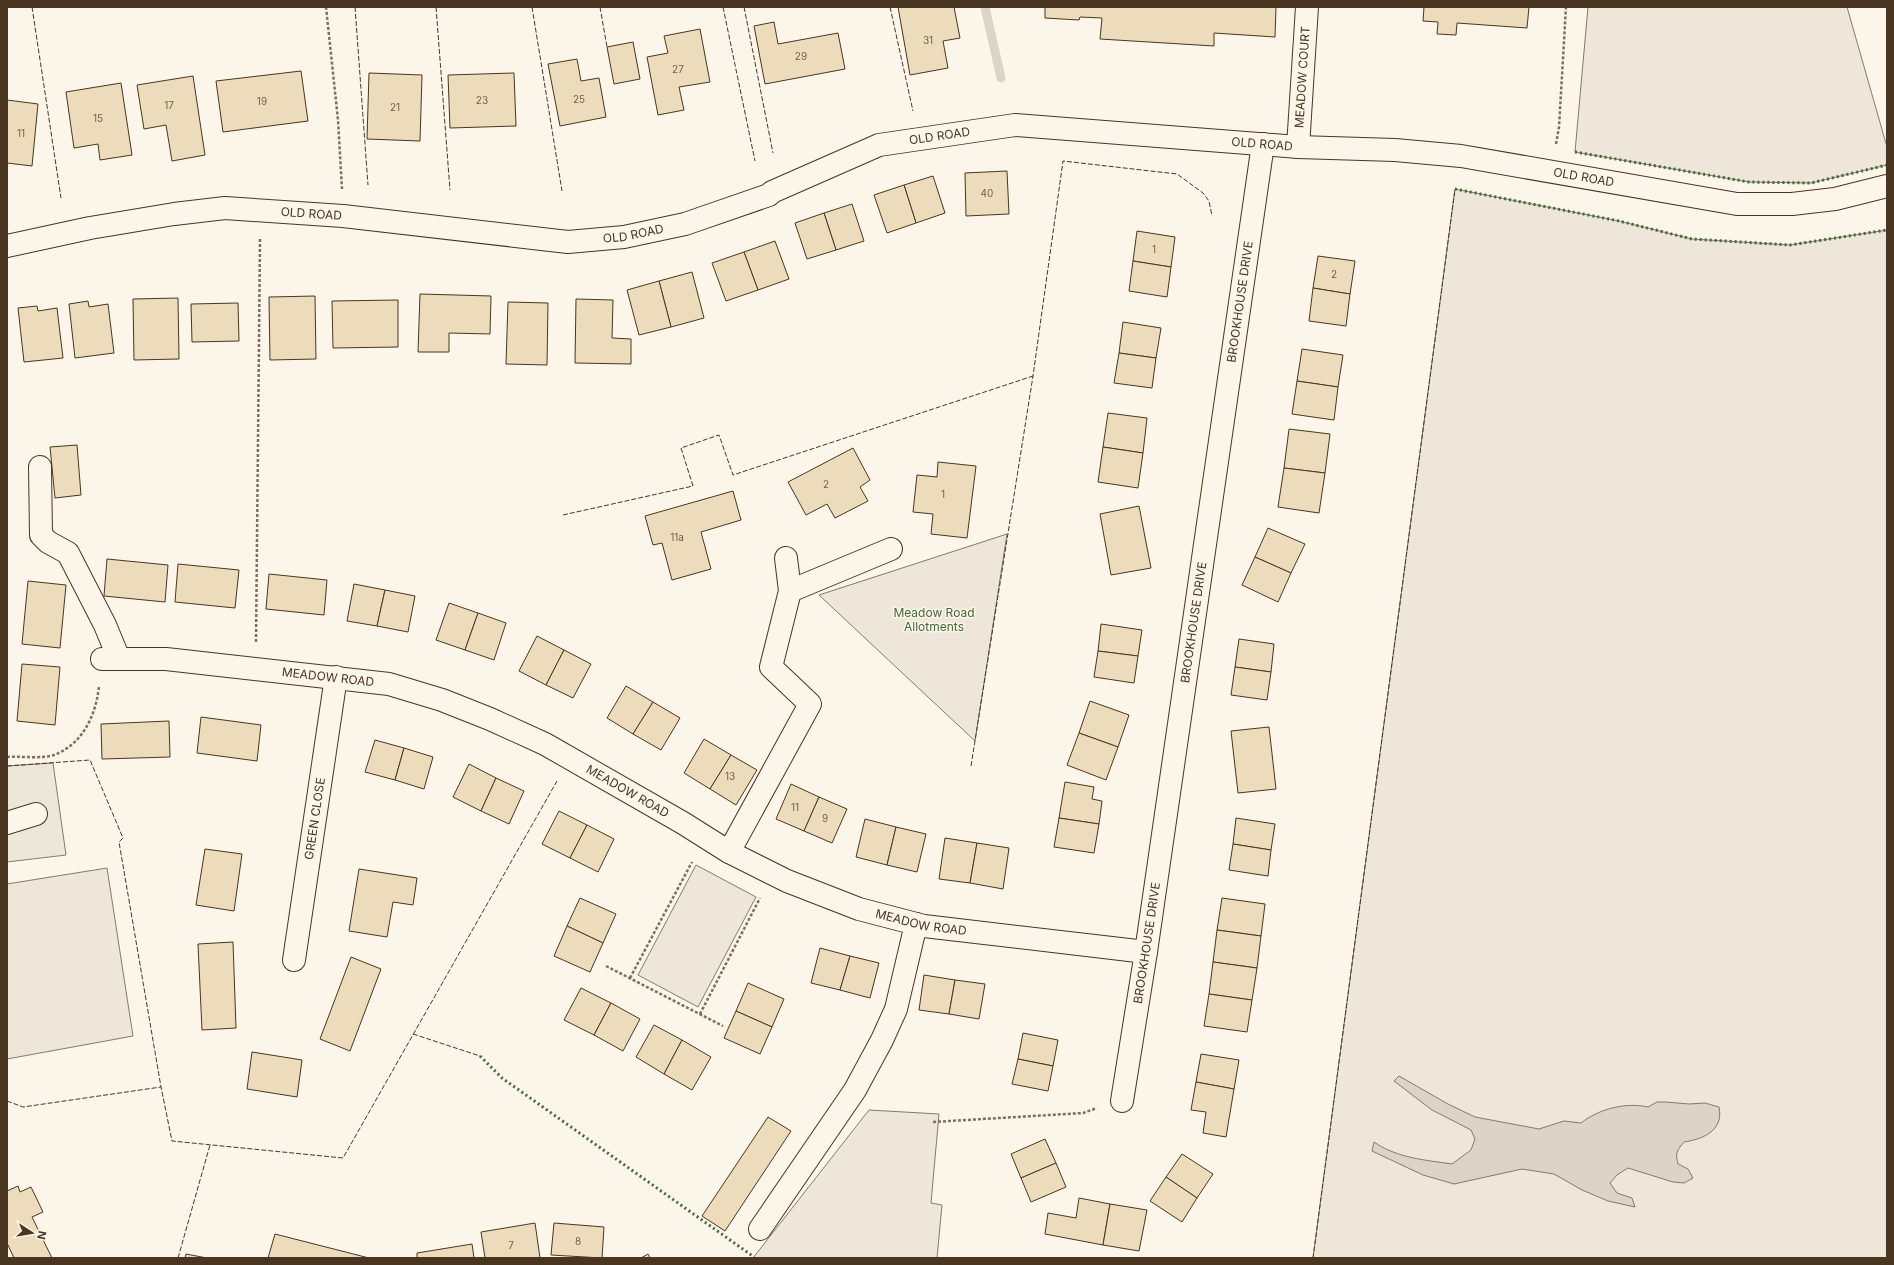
<svg xmlns="http://www.w3.org/2000/svg" width="1894" height="1265" font-family="Inter,sans-serif">
<style>
.green{fill:#ede6d9;stroke:#887966}
.parking{fill:#ede7d9;stroke:#887966}
.water{fill:#dcd4c6;stroke:#887966}
.lines{fill:none;stroke-linecap:round;stroke-linejoin:round}
.stream{stroke:#dcd4c6;stroke-width:9}
.building{fill:#ecdcbc;stroke:#4a3520}
.minor-casing{stroke:#4a3520;stroke-width:24}
.path{stroke:#7f6f5c;stroke-width:2.5;stroke-dasharray:3 2;stroke-linecap:butt}
.minor{stroke:#fbf6e9;stroke-width:22}
.hedge{stroke:#436837;stroke-width:3;stroke-dasharray:2 3;stroke-linecap:butt}
.fence{stroke:#4a3520;stroke-width:1;stroke-dasharray:5 2;stroke-linecap:butt}
.labels{text-anchor:middle;stroke-width:3;stroke-linejoin:round;paint-order:stroke}
.number-label{font-size:10px;fill:#725f47}
.street-label{font-size:12px;fill:#4a3520;stroke:#fbf6e9}
.park-label{font-size:12px;fill:#436837;stroke:#fbf6e9}
</style>
<rect width="100%" height="100%" fill="#fbf6e9"/>
<g class="green">
<polygon points="1588,7 1847,7 1887,147 1887,165 1811,183 1749,182 1575,152"/>
<polygon points="1455,189 1619,221 1692,239 1790,245 1887,230 1887,1258 1313,1258"/>
<polygon points="1007,534 975,741 819,595"/>
<polygon points="696,865 756,897 698,1007 638,975"/>
<polygon points="107,868 133,1036 7,1059 7,884"/>
<polygon points="869,1110 939,1114 931,1203 942,1205 937,1258 753,1258"/>
</g>
<polygon class="parking" points="53,763 66,855 7,862 7,766"/>
<path class="water" d="M1399,1076L1448,1104L1475,1117L1539,1129L1564,1121L1581,1123C1599,1109 1625,1102 1648,1107L1657,1102H1666L1689,1104L1705,1103L1719,1107C1724,1130 1704,1139 1684,1142C1677,1150 1675,1154 1678,1164L1688,1169L1693,1178L1684,1183L1673,1182L1628,1168L1617,1175L1610,1183L1617,1193L1632,1198L1635,1207L1608,1201L1582,1190L1554,1174L1522,1169L1454,1184L1423,1175L1372,1151L1374,1142C1397,1158 1425,1160 1452,1164L1471,1150L1475,1139L1471,1130L1432,1110L1394,1081Z"/>
<g class="lines">
<polyline class="stream" points="985,7 1001,78"/>
</g>
<g class="building">
<polygon points="898,7 954,7 960,38 943,41 948,68 910,75"/>
<polygon points="1045,7 1276,7 1275,37 1214,33 1214,46 1100,39 1102,18 1080,17 1079,20 1045,18"/>
<polygon points="1424,7 1529,7 1527,28 1457,23 1456,35 1437,34 1438,22 1423,21"/>
<polygon points="774,22 778,44 838,33 845,69 765,84 754,26"/>
<polygon points="700,29 710,82 679,87 684,110 658,115 647,57 668,53 664,36"/>
<polygon points="633,42 640,79 614,84 607,47"/>
<polygon points="577,59 581,81 599,78 606,117 560,126 548,64"/>
<polygon points="301,71 308,121 223,132 216,81"/>
<polygon points="369,73 422,75 420,141 367,139"/>
<polygon points="514,73 516,126 450,128 448,75"/>
<polygon points="193,76 205,155 172,161 166,125 144,129 137,85"/>
<polygon points="121,83 132,155 100,160 98,144 74,148 66,92"/>
<polygon points="7,100 38,104 32,166 7,163"/>
<polygon points="1007,171 1009,214 966,216 965,173"/>
<polygon points="933,176 945,213 916,223 904,185"/>
<polygon points="904,185 916,223 887,233 874,195"/>
<polygon points="852,204 864,241 836,250 824,213"/>
<polygon points="824,213 836,250 807,259 795,223"/>
<polygon points="1137,231 1175,237 1171,267 1133,261"/>
<polygon points="775,241 789,279 758,290 744,252"/>
<polygon points="744,252 758,290 726,301 712,263"/>
<polygon points="1318,256 1355,261 1350,294 1313,288"/>
<polygon points="1133,261 1171,267 1167,297 1129,291"/>
<polygon points="692,272 704,318 671,327 659,281"/>
<polygon points="659,281 671,327 639,335 627,290"/>
<polygon points="1313,288 1350,294 1346,326 1309,321"/>
<polygon points="420,294 491,296 490,334 449,333 449,352 418,352"/>
<polygon points="315,296 316,359 270,360 269,297"/>
<polygon points="178,298 179,359 134,360 133,299"/>
<polygon points="576,299 613,300 612,338 631,339 631,364 575,363"/>
<polygon points="398,300 398,347 333,348 332,301"/>
<polygon points="88,301 89,307 108,304 114,353 75,358 69,304"/>
<polygon points="508,302 548,303 547,365 506,364"/>
<polygon points="238,303 239,341 192,342 191,304"/>
<polygon points="37,306 38,311 57,308 63,358 24,362 18,308"/>
<polygon points="1123,322 1161,328 1156,358 1119,353"/>
<polygon points="1302,349 1343,355 1338,387 1297,381"/>
<polygon points="1119,353 1156,358 1152,388 1114,383"/>
<polygon points="1297,381 1338,387 1334,420 1292,414"/>
<polygon points="1108,413 1147,418 1143,453 1103,447"/>
<polygon points="1289,429 1330,434 1325,473 1284,468"/>
<polygon points="77,445 81,495 55,498 50,447"/>
<polygon points="1103,447 1143,453 1138,488 1098,482"/>
<polygon points="853,448 870,480 860,487 868,501 835,518 827,504 806,515 788,482"/>
<polygon points="938,462 976,466 967,538 931,534 933,514 913,512 917,475 937,477"/>
<polygon points="1284,468 1325,473 1319,513 1278,507"/>
<polygon points="733,491 741,520 701,532 711,569 672,580 662,543 653,545 645,516"/>
<polygon points="1139,506 1151,568 1111,575 1100,514"/>
<polygon points="1268,528 1305,544 1291,573 1255,557"/>
<polygon points="1255,557 1291,573 1278,602 1242,585"/>
<polygon points="107,559 168,565 165,602 104,596"/>
<polygon points="178,564 239,570 235,608 175,602"/>
<polygon points="269,574 327,580 324,615 266,609"/>
<polygon points="28,581 66,585 60,648 22,644"/>
<polygon points="354,584 385,590 377,626 347,621"/>
<polygon points="385,590 415,596 408,632 377,626"/>
<polygon points="449,603 478,613 465,650 436,640"/>
<polygon points="478,613 506,623 494,660 465,650"/>
<polygon points="1101,624 1142,630 1138,656 1098,651"/>
<polygon points="537,636 564,650 546,685 519,671"/>
<polygon points="1239,639 1274,644 1271,672 1235,667"/>
<polygon points="564,650 591,664 573,698 546,685"/>
<polygon points="1098,651 1138,656 1134,683 1094,677"/>
<polygon points="22,664 60,667 55,725 17,721"/>
<polygon points="1235,667 1271,672 1267,700 1231,695"/>
<polygon points="626,686 653,702 633,734 607,718"/>
<polygon points="1090,701 1129,715 1118,747 1079,733"/>
<polygon points="653,702 680,718 661,750 633,734"/>
<polygon points="201,717 261,725 257,761 197,753"/>
<polygon points="169,721 170,757 102,759 101,724"/>
<polygon points="1269,727 1276,789 1238,793 1231,731"/>
<polygon points="1079,733 1118,747 1106,780 1067,765"/>
<polygon points="704,739 731,755 710,789 684,773"/>
<polygon points="375,740 404,748 395,780 365,772"/>
<polygon points="404,748 433,757 424,789 395,780"/>
<polygon points="731,755 757,770 736,805 710,789"/>
<polygon points="469,764 496,778 481,811 453,797"/>
<polygon points="496,778 524,791 509,824 481,811"/>
<polygon points="1065,782 1094,787 1092,799 1102,801 1099,824 1059,818"/>
<polygon points="791,784 819,797 804,831 776,819"/>
<polygon points="819,797 847,809 832,843 804,831"/>
<polygon points="559,811 587,825 570,858 542,844"/>
<polygon points="1059,818 1099,824 1094,853 1054,847"/>
<polygon points="1236,818 1275,824 1271,850 1233,844"/>
<polygon points="865,819 896,827 887,865 856,857"/>
<polygon points="587,825 614,839 598,872 570,858"/>
<polygon points="896,827 926,834 917,872 887,865"/>
<polygon points="945,838 977,843 970,883 939,879"/>
<polygon points="977,843 1009,848 1003,889 970,883"/>
<polygon points="1233,844 1271,850 1268,876 1229,870"/>
<polygon points="205,849 242,854 234,911 196,905"/>
<polygon points="359,869 417,878 413,905 393,902 387,937 349,931"/>
<polygon points="580,898 616,914 603,943 567,926"/>
<polygon points="1222,898 1265,904 1261,936 1217,930"/>
<polygon points="567,926 603,943 590,972 554,956"/>
<polygon points="1217,930 1261,936 1257,968 1213,962"/>
<polygon points="233,942 236,1028 202,1030 198,944"/>
<polygon points="820,948 850,956 840,990 811,983"/>
<polygon points="850,956 879,963 870,998 840,990"/>
<polygon points="351,957 381,969 350,1051 320,1039"/>
<polygon points="1213,962 1257,968 1252,1000 1209,994"/>
<polygon points="924,975 955,980 949,1014 919,1010"/>
<polygon points="955,980 985,984 979,1019 949,1014"/>
<polygon points="748,983 784,999 772,1027 736,1011"/>
<polygon points="581,988 611,1003 594,1035 564,1020"/>
<polygon points="1209,994 1252,1000 1247,1032 1204,1026"/>
<polygon points="611,1003 640,1019 623,1051 594,1035"/>
<polygon points="736,1011 772,1027 760,1054 724,1038"/>
<polygon points="654,1025 682,1040 664,1074 636,1057"/>
<polygon points="1023,1033 1058,1040 1053,1066 1018,1059"/>
<polygon points="682,1040 711,1057 692,1090 664,1074"/>
<polygon points="252,1052 302,1060 297,1097 247,1089"/>
<polygon points="1201,1054 1239,1060 1234,1089 1196,1082"/>
<polygon points="1018,1059 1053,1066 1048,1091 1012,1084"/>
<polygon points="1196,1082 1234,1089 1226,1137 1203,1133 1206,1112 1191,1110"/>
<polygon points="768,1117 791,1131 725,1231 702,1216"/>
<polygon points="1045,1139 1056,1163 1021,1178 1011,1154"/>
<polygon points="1182,1154 1213,1174 1197,1198 1166,1177"/>
<polygon points="1056,1163 1066,1187 1031,1202 1021,1178"/>
<polygon points="1166,1177 1197,1198 1182,1222 1150,1201"/>
<polygon points="18,1186 20,1192 31,1187 43,1212 32,1217 52,1258 14,1258 7,1243 7,1191"/>
<polygon points="1079,1198 1110,1204 1103,1245 1045,1234 1048,1213 1076,1218"/>
<polygon points="1110,1204 1147,1210 1139,1251 1103,1245"/>
<polygon points="535,1223 540,1258 485,1258 481,1232"/>
<polygon points="554,1223 604,1227 602,1258 551,1255"/>
<polygon points="275,1234 369,1258 268,1258"/>
<polygon points="472,1244 474,1258 417,1258 417,1253"/>
<polygon points="186,1254 207,1258 185,1258"/>
<polygon points="648,1254 650,1258 641,1258"/>
</g>
<g class="lines">
<defs>
<g id="minor">
<path id="s1" d="M1298,147L1307,7"/>
<path id="s2" d="M7,246L90,228L174,214L225,208L343,216L568,242L624,237L685,224L769,195L772,192L879,145L1015,125L1298,147L1395,150L1461,156L1737,204H1792L1835,199L1887,186"/>
<polyline points="40,467 41,535 48,542 68,553 105,625 119,659"/>
<polyline points="790,591 891,549"/>
<path id="s3" d="M102,659H166L389,684L442,700L490,719L545,744L683,823L729,852L787,881L859,909L924,926L1146,952"/>
<polyline points="7,823 36,814"/>
<polyline points="729,852 810,704 771,667 790,591 786,558"/>
<path id="s4" d="M294,960L336,677"/>
<path id="s5" d="M1122,1101L1146,952L1263,144"/>
<polyline points="760,1229 855,1090 882,1040 896,1009 916,924"/>
</g>
</defs>
<use href="#minor" class="minor-casing"/>
<g class="path">
<polyline points="326,7 338,120 342,189"/>
<polyline points="1556,144 1559,127 1566,7"/>
<polyline points="256,642 260,239"/>
<path d="M7,757C20,756 43,759 54,755C83,744 96,715 99,686"/>
<polyline points="606,966 723,1026"/>
<polyline points="630,978 692,862"/>
<polyline points="700,1014 760,898"/>
<polyline points="933,1122 1083,1113 1097,1108"/>
</g>
<use href="#minor" class="minor"/>
<g class="hedge">
<polyline points="1575,152 1749,182 1811,183 1887,165"/>
<polyline points="1455,189 1619,221 1692,239 1790,245 1887,230"/>
<polyline points="480,1056 502,1078 754,1257"/>
</g>
<g class="fence">
<polyline points="32,7 61,198"/>
<polyline points="355,7 368,185"/>
<polyline points="436,7 450,190"/>
<polyline points="532,7 562,191"/>
<polyline points="600,7 607,47"/>
<polyline points="723,7 755,161"/>
<polyline points="744,7 773,153"/>
<polyline points="890,7 913,111"/>
<polyline points="563,515 693,486 681,448 719,435 733,475 1033,376"/>
<polyline points="7,766 90,760 123,838 119,842 161,1087 172,1141 343,1158 557,781"/>
<polyline points="971,766 1033,376 1063,161 1177,174 1203,193 1209,201 1212,216"/>
<polyline points="413,1034 480,1056"/>
<polyline points="7,1101 23,1107 161,1087"/>
<polyline points="178,1258 210,1145"/>
<polyline points="1313,1258 1455,189"/>
</g>
</g>
<g class="labels">
<g class="number-label">
<text x="928" y="44">31</text>
<text x="801" y="60">29</text>
<text x="678" y="73">27</text>
<text x="579" y="103">25</text>
<text x="482" y="104">23</text>
<text x="262" y="105">19</text>
<text x="169" y="109">17</text>
<text x="395" y="111">21</text>
<text x="98" y="122">15</text>
<text x="21" y="137">11</text>
<text x="987" y="197">40</text>
<text x="1154" y="253">1</text>
<text x="1334" y="278">2</text>
<text x="826" y="488">2</text>
<text x="943" y="498">1</text>
<text x="677" y="541">11a</text>
<text x="730" y="780">13</text>
<text x="795" y="811">11</text>
<text x="825" y="822">9</text>
<text x="578" y="1245">8</text>
<text x="511" y="1249">7</text>
</g>
<g class="street-label">
<text dy="4" stroke="none"><textPath href="#s1" startOffset="70">MEADOW COURT</textPath></text>
<text dy="4" stroke="none"><textPath href="#s2" startOffset="956">OLD ROAD</textPath></text>
<text dy="4" stroke="none"><textPath href="#s2" startOffset="1280">OLD ROAD</textPath></text>
<text dy="4" stroke="none"><textPath href="#s2" startOffset="1604">OLD ROAD</textPath></text>
<text dy="4" stroke="none"><textPath href="#s2" startOffset="308">OLD ROAD</textPath></text>
<text dy="4" stroke="none"><textPath href="#s2" startOffset="632">OLD ROAD</textPath></text>
<text dy="4" stroke="none"><textPath href="#s5" startOffset="808">BROOKHOUSE DRIVE</textPath></text>
<text dy="4" stroke="none"><textPath href="#s5" startOffset="484">BROOKHOUSE DRIVE</textPath></text>
<text dy="4" stroke="none"><textPath href="#s3" startOffset="227">MEADOW ROAD</textPath></text>
<text dy="4" stroke="none"><textPath href="#s3" startOffset="551">MEADOW ROAD</textPath></text>
<text dy="4" stroke="none"><textPath href="#s4" startOffset="143">GREEN CLOSE</textPath></text>
<text dy="4" stroke="none"><textPath href="#s3" startOffset="875">MEADOW ROAD</textPath></text>
<text dy="4" stroke="none"><textPath href="#s5" startOffset="160">BROOKHOUSE DRIVE</textPath></text>
</g>
<g class="park-label">
<text x="934" y="617">Meadow Road<tspan x="934" dy="14">Allotments</tspan></text>
</g>
</g>
<rect width="1894" height="1265" fill="none" stroke="#4a3520" stroke-width="16"/>
<g transform="translate(32 1233) rotate(102)" stroke="#fbf6e9" stroke-width="3" paint-order="stroke">
<path d="M0-3L7 15L0 10L-7 15Z" fill="#4a3520"/>
<text y="-6" font-size="11" font-weight="bold" text-anchor="middle" fill="#4a3520">N</text>
</g>
</svg>
